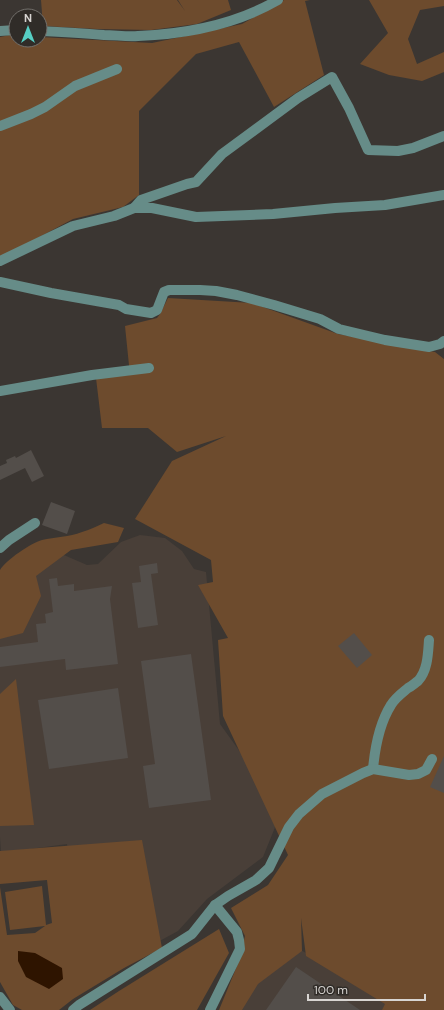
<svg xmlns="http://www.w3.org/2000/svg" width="444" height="1010" font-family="'DM Sans',sans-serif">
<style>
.built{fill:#493f38}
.green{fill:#6d4b2d}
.water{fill:#2e1400}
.building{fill:#534e4a}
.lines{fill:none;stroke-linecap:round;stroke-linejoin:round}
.minor{stroke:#668c88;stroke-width:10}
</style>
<rect width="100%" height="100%" fill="#3b3632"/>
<g class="built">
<polygon points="140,535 165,538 182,551 194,569 206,572 220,724 282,810 263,857 207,899 178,931 154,944 78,913 67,844 1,853 0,837 0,632 29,558 57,552 87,565 98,564 121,542"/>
<polygon points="274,936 414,1010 231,1010"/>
</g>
<g class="green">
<polygon points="41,0 177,0 185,11 178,0 228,0 231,10 197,24 151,30 97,29 43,26"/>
<polygon points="284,0 310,0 305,1 324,75 274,107 239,42 196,54 139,111 139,195 123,207 73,219 0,258 0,37 10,35 16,35 16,40 40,40 40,37 152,43 242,24"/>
<polygon points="369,0 444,0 444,6 420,10 408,39 417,64 444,52 444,72 422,81 389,75 360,64 388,33"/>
<polygon points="168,298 252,303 338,334 435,352 444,359 444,1010 382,1010 385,1004 306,956 301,918 302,951 258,984 242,1010 219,1010 239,961 245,936 231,908 268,885 288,855 223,716 218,640 228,638 198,585 213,582 211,560 135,519 172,461 226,436 177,452 148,428 102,428 96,378 130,375 125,326 157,318 160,314"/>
<path d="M104,523L124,528L118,542L71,550L36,576L41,596L23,633L0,639V570C6,560 31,543 42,540C55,537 69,537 82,532C89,530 97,526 104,523Z"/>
<polygon points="16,679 34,825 0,826 0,694"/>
<polygon points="142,840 162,948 124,968 73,999 59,1010 22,1010 13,1005 0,982 0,887 7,935 35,933 45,926 10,930 5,892 42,886 46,925 52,923 47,880 0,884 0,851"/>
<polygon points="219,929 229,953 197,1010 90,1010 119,991"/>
</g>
<polygon class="water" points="18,951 35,953 62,968 63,979 49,989 26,977 18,961"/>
<g class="building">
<polygon points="31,450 44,476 32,482 25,468 0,480 0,466 7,463 6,460 15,456 16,458"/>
<polygon points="51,502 75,511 67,534 42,525"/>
<polygon points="157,563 158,573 151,574 158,625 138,628 132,583 141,582 139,566"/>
<polygon points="57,578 58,586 74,584 74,591 112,586 110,599 118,664 66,670 65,659 0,667 0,647 38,642 36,624 46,623 45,614 53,612 49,579"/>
<polygon points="354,633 372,655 357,668 338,646"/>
<polygon points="191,654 211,800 149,808 143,766 155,764 141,661"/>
<polygon points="118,688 128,758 49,769 38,700"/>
<polygon points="444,756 444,793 430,787"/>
<polygon points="296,967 360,1010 266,1010"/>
</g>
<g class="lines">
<g class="minor">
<polyline points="0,31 16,30"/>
<path d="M40,31C61,32 83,33 104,35C115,35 127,37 138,36C186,34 235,25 278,0"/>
<polyline points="0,126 31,114 45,107 75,86 117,69"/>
<polyline points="134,208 141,200 187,184 196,182 222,154 298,98 332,77 349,108 368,150 398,151 413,148 444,136"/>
<polyline points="0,261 73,226 114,216 134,208 152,208 196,217 273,214 335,208 385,205 444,195"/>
<polyline points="0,282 51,293 119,305 126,309 151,313 157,310 164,292 169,290 200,290 216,291 237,295 274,305 320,319 339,329 385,340 429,347 440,344 444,341"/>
<polyline points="0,391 92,375 149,368"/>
<polyline points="0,548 9,540 35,523"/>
<path d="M373,769C375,747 379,724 391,705C395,698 402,693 408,688C412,686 415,683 418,681C428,670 428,653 429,640"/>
<polyline points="0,997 10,1010"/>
<polyline points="73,1010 79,1005 192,934 215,905 228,896 256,880 269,868 289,827 299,814 322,794 363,773 373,769 409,775 418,774 426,770 432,759"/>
<polyline points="210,1010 240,949 239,940 237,932 215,905"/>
</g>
</g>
<g transform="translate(28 28)"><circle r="19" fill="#302c28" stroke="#73706c"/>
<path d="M0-3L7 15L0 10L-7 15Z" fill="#56cec3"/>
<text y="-6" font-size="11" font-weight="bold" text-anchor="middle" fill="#d8d5d2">N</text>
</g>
<path d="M308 994v6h117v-6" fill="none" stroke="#d8d5d2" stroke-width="2"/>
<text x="314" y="994" font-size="12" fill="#d8d5d2" stroke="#302c28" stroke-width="3" paint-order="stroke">100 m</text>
</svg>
